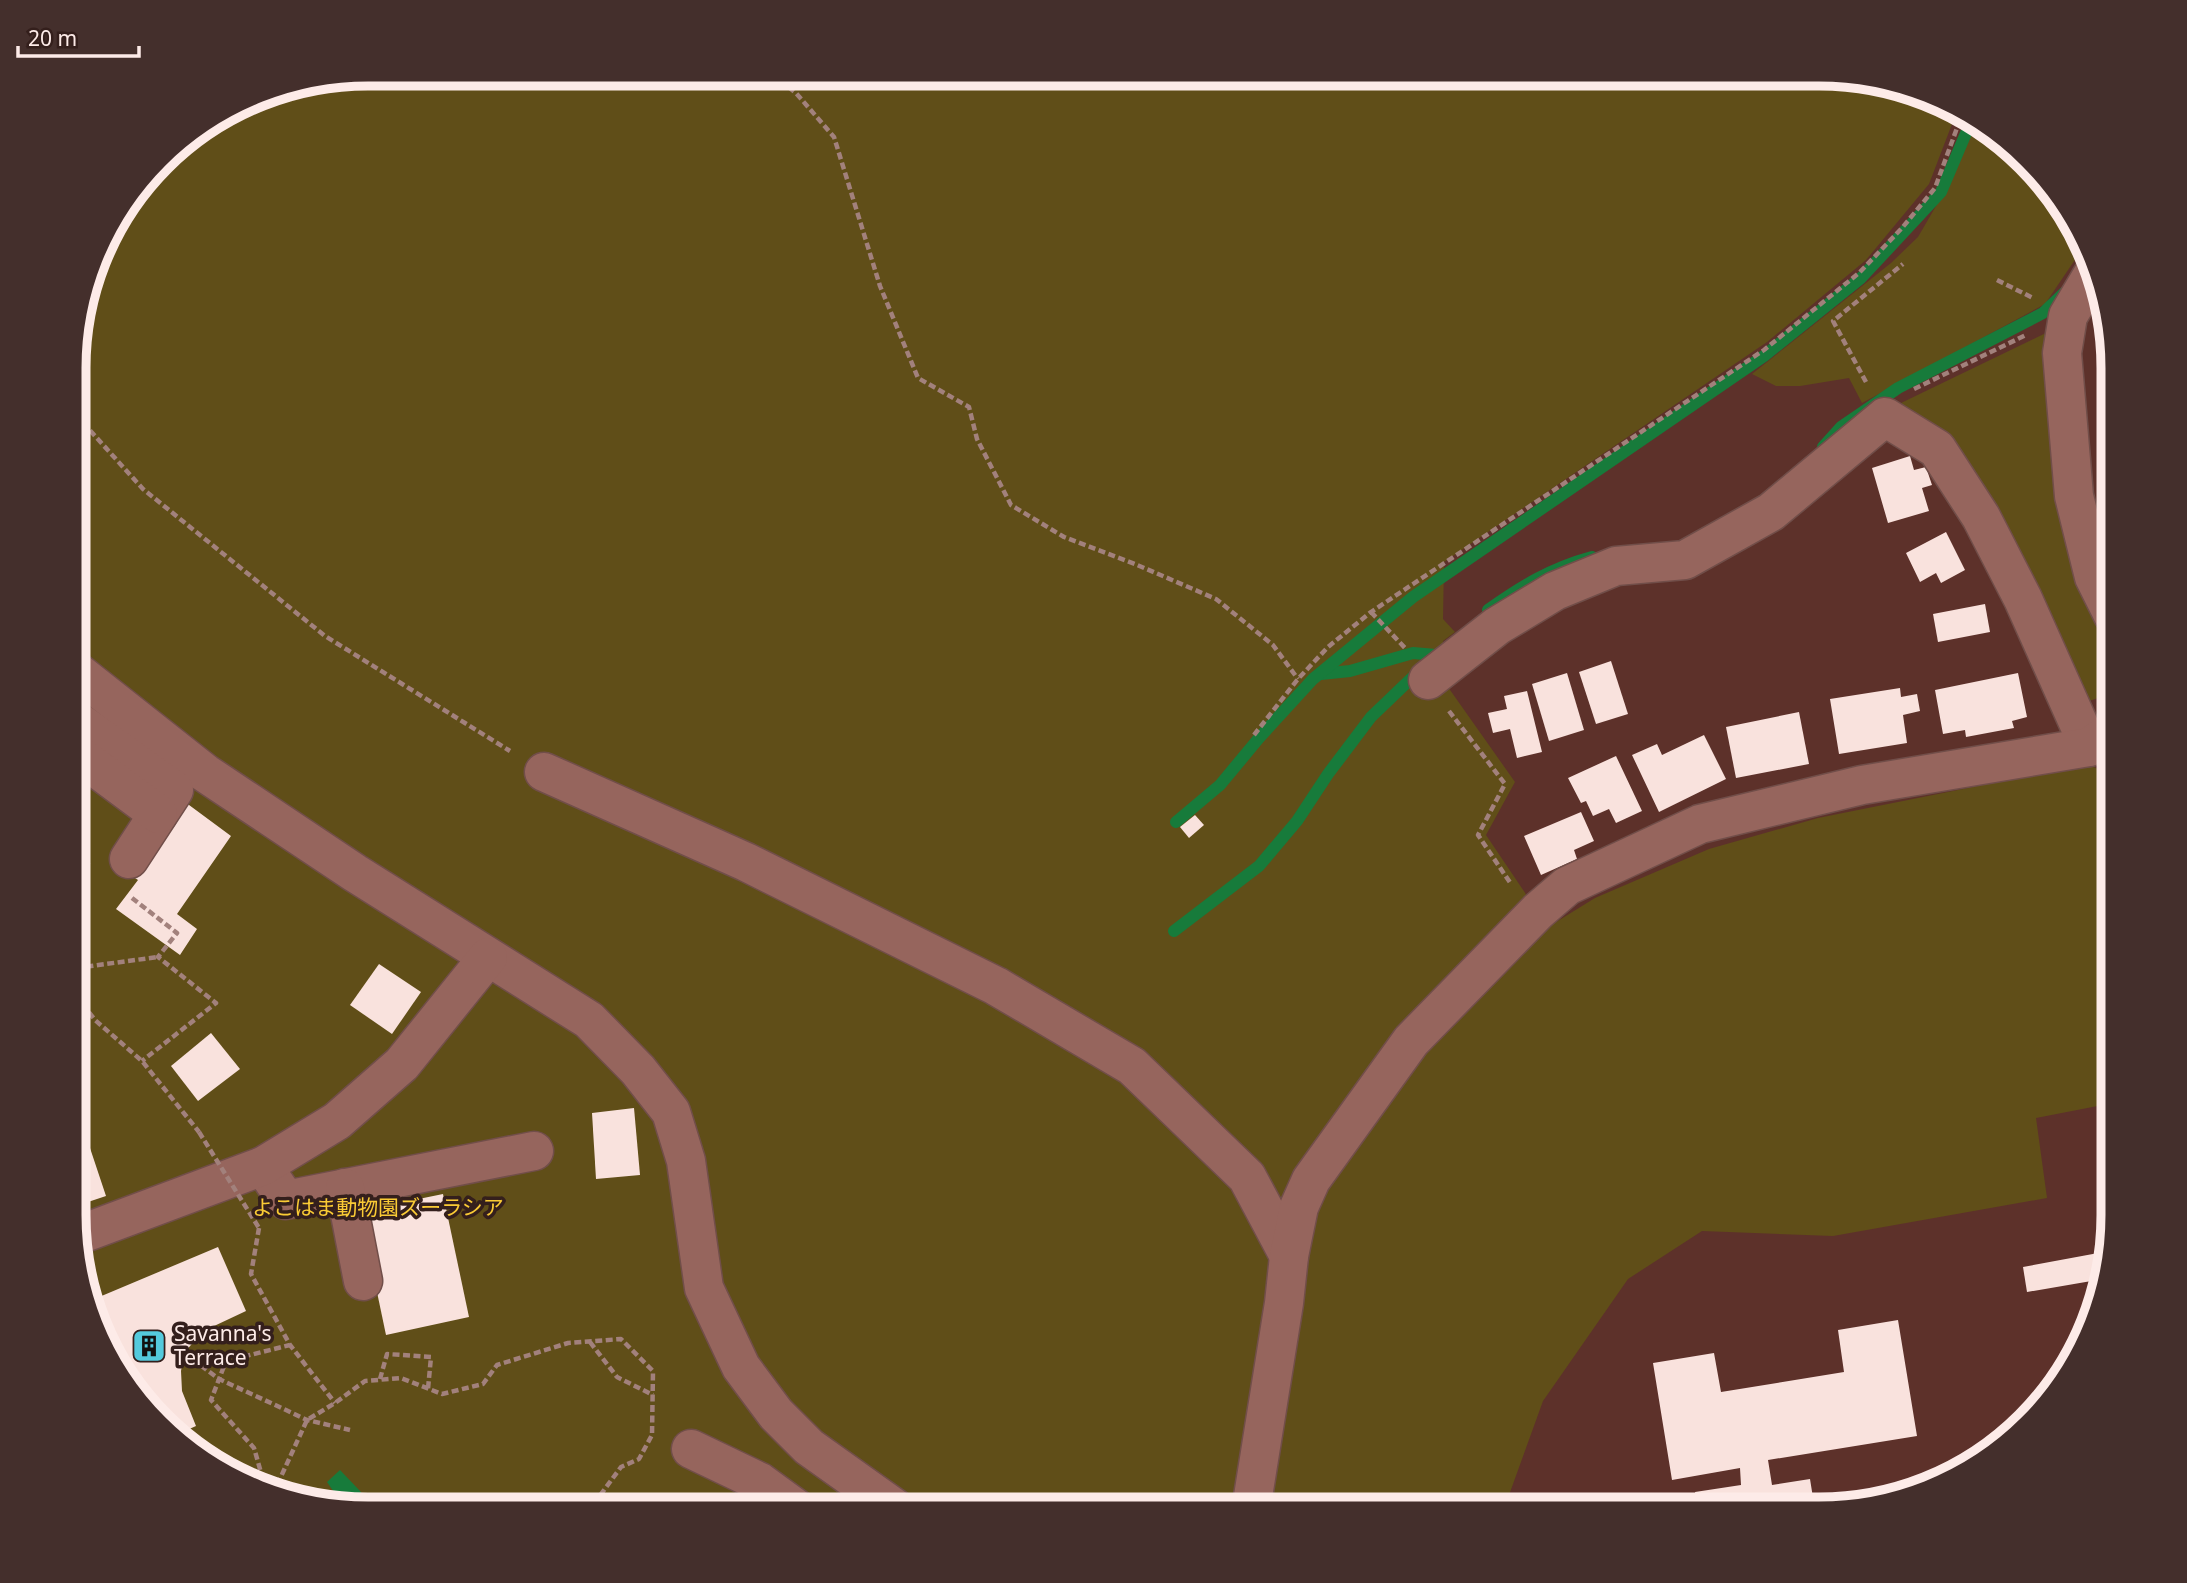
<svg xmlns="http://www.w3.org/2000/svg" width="2187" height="1583" font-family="'Noto Sans','Noto Sans JP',sans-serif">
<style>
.green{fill:#604e18}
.water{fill:#177b3b}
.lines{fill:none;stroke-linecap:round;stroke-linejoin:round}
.stream{stroke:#177b3b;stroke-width:12}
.building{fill:#f9e2dd}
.minor-casing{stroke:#714e49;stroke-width:41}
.path{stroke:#a2817c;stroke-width:4.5;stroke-dasharray:7 3.5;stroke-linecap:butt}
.minor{stroke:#96655d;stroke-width:38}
.path-bridge{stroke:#a2817c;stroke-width:4.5;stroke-dasharray:7 3.5;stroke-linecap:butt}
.labels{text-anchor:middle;stroke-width:7;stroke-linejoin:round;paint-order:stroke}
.park-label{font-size:21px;fill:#facb35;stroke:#341f1c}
.poi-label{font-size:21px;fill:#fdebe8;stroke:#341f1c;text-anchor:start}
.rim{fill:none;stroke:#fdebe8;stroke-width:9}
</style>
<rect width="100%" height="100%" fill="#5d312a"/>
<g class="green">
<polygon points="368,74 1838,74 1931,96 1957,111 1929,184 1866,260 1767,342 1444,562 1443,619 1455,632 1443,641 1443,680 1515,782 1486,835 1548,927 1595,898 1709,849 1818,818 2087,764 2113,776 2113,1103 2036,1118 2047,1198 1833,1236 1702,1231 1628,1279 1543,1401 1504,1509 349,1509 273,1494 188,1448 113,1362 76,1253 76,330 104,237 174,147 256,96"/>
<polygon points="1975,121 1999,135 2083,237 2085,245 2045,304 1862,403 1849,378 1800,386 1776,386 1752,374 1891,263 1918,237 1943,194"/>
<polygon points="2048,332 2067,510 2104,644 2106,681 2098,698 2089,701 1938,436 1901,403"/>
</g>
<polygon class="water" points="340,1470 361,1492 365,1503 360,1509 345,1508 327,1482"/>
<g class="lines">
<g class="stream">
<polyline points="1823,447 1841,427 1898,388 2043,313 2065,292"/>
<path d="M1488,610C1522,586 1551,568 1592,557"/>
<polyline points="1321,674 1350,671 1413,653 1436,655"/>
<polyline points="1176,822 1220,785 1259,738 1313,679 1413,597 1764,356 1861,278 1941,192 1972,119"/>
<polyline points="1174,931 1259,866 1297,821 1328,774 1371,717 1419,671"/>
</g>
</g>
<g class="building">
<polygon points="2110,363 2113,365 2113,423 2097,415 2108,391 2098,387"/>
<polygon points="1910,456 1914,470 1926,467 1932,485 1922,488 1929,511 1888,523 1872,468"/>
<polygon points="1946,532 1965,570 1941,583 1936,573 1920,582 1906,553"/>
<polygon points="1985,604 1990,632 1938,642 1933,614"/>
<polygon points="1611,661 1628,714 1596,724 1579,672"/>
<polygon points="1567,673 1584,730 1549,741 1532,684"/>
<polygon points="2018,673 2027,717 2012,721 2014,728 1966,737 1965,730 1943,734 1935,690"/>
<polygon points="1900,688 1901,697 1917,694 1920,711 1903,715 1907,743 1839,754 1830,699"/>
<polygon points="1527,691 1542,752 1517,758 1510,729 1493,733 1488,713 1507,709 1504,696"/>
<polygon points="1799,712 1809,764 1736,778 1726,727"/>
<polygon points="1704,735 1726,779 1659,812 1632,755 1657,744 1662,755"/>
<polygon points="1616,756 1642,811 1616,823 1609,809 1593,816 1586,801 1581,803 1568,778"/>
<polygon points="185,802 231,836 177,914 197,929 180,955 116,909 138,880 132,876"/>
<polygon points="1581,812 1594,841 1574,850 1577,859 1541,875 1524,836"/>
<polygon points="1195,815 1204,825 1189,838 1180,827"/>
<polygon points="379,964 421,992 392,1034 350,1005"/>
<polygon points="211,1033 240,1069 198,1101 171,1066"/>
<polygon points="634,1108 640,1175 596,1179 592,1113"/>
<polygon points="79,1115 106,1196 76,1206 76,1116"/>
<polygon points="443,1194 469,1317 386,1335 360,1211"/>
<polygon points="218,1247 246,1311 212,1327 197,1338 184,1353 181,1371 182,1391 196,1426 176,1435 113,1362 92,1300"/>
<polygon points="2109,1251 2103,1279 2027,1292 2023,1267"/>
<polygon points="1898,1320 1917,1436 1768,1460 1772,1485 1810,1479 1814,1504 1872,1495 1873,1497 1819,1509 1698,1509 1695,1492 1741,1485 1740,1468 1672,1480 1653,1363 1714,1353 1721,1392 1844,1372 1838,1330"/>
<polygon points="707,1493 730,1509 696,1509"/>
</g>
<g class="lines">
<defs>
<g id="minor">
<polyline points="2093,274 2068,316 2062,353 2074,496 2094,577 2113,615"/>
<polyline points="76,671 205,773 355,873 589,1020 638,1070 671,1112 686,1161 704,1288 741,1367 776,1414 809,1447 896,1509"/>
<polyline points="1428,680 1497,626 1555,591 1616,566 1685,560 1771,512 1885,417 1937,449 1981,517 2023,599 2089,747"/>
<polyline points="76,720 174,790 129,859"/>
<polyline points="76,753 158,814"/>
<polyline points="544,772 746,862 996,986 1132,1066 1247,1177 1289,1256"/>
<polyline points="263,1166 286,1200 534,1151"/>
<polyline points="345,1188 363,1281"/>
<polyline points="76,1236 263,1166 337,1121 402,1064 488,957"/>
<polyline points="691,1449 760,1482 797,1509"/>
<polyline points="1251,1509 1284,1303 1289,1256 1299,1207 1311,1180 1411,1041 1538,911 1567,886 1700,824 1862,785 2089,747 2113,730"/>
</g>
</defs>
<use href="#minor" class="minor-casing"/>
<g class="path">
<polyline points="772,74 796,93 834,137 880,286 918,378 969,407 977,439 1011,505 1064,537 1135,564 1216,599 1273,645 1298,679"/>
<polyline points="1997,280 2033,298"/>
<polyline points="1866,382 1833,321 1903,264"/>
<polyline points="1914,389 2026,335"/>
<polyline points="76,415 143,489 325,636 510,751"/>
<polyline points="1371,612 1406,649"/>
<polyline points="1449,711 1505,784 1478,835 1511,884"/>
<polyline points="1254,735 1298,679 1328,647 1371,612 1764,350 1859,273 1902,228 1935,188 1957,128 1957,111"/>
<polyline points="76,855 89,865"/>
<polyline points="132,898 177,933 158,957 216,1003 142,1061"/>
<polyline points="76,968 158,957"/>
<polyline points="76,996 95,1020 142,1061 199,1132"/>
<polyline points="259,1228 251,1274 290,1345 335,1403"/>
<polyline points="590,1342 617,1377 653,1395"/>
<polyline points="184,1353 219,1379 286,1410 307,1420 350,1430"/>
<polyline points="380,1379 387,1354 431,1357 428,1389"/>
<polyline points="266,1490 254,1448 211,1400 226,1361 290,1345"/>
<polyline points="273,1494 307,1420 335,1403 365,1381 401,1378 442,1394 483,1384 497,1365 568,1343 621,1339 653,1371 652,1435 639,1459 621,1467 593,1505 593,1509"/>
</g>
<use href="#minor" class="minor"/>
<polyline class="path-bridge" points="199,1132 259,1228"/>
</g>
<defs>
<symbol id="building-square" viewBox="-11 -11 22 22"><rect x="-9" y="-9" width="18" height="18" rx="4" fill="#54cadd" stroke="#341f1c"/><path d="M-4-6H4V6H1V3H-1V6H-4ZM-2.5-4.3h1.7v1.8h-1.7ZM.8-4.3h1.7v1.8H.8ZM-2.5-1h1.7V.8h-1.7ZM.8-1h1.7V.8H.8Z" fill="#111"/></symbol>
</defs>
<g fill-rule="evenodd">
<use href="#building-square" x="130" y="1327" width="38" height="38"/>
</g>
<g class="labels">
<g class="park-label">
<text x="378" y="1215">よこはま動物園ズーラシア</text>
</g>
<g class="poi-label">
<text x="174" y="1341">Savanna's<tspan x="174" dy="24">Terrace</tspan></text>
</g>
</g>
<path d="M0 0H2187V1583H0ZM368 86H1819A282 282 0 0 1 2101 368V1215A282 282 0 0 1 1819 1497H368A282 282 0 0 1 86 1215V368A282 282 0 0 1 368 86Z" fill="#442f2c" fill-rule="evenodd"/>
<path class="rim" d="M368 86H1819A282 282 0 0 1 2101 368V1215A282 282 0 0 1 1819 1497H368A282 282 0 0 1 86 1215V368A282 282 0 0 1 368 86Z"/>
<path d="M18 46v10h121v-10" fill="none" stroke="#fdebe8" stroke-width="3.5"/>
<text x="28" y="46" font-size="21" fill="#fdebe8" stroke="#341f1c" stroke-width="5" paint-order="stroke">20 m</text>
</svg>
